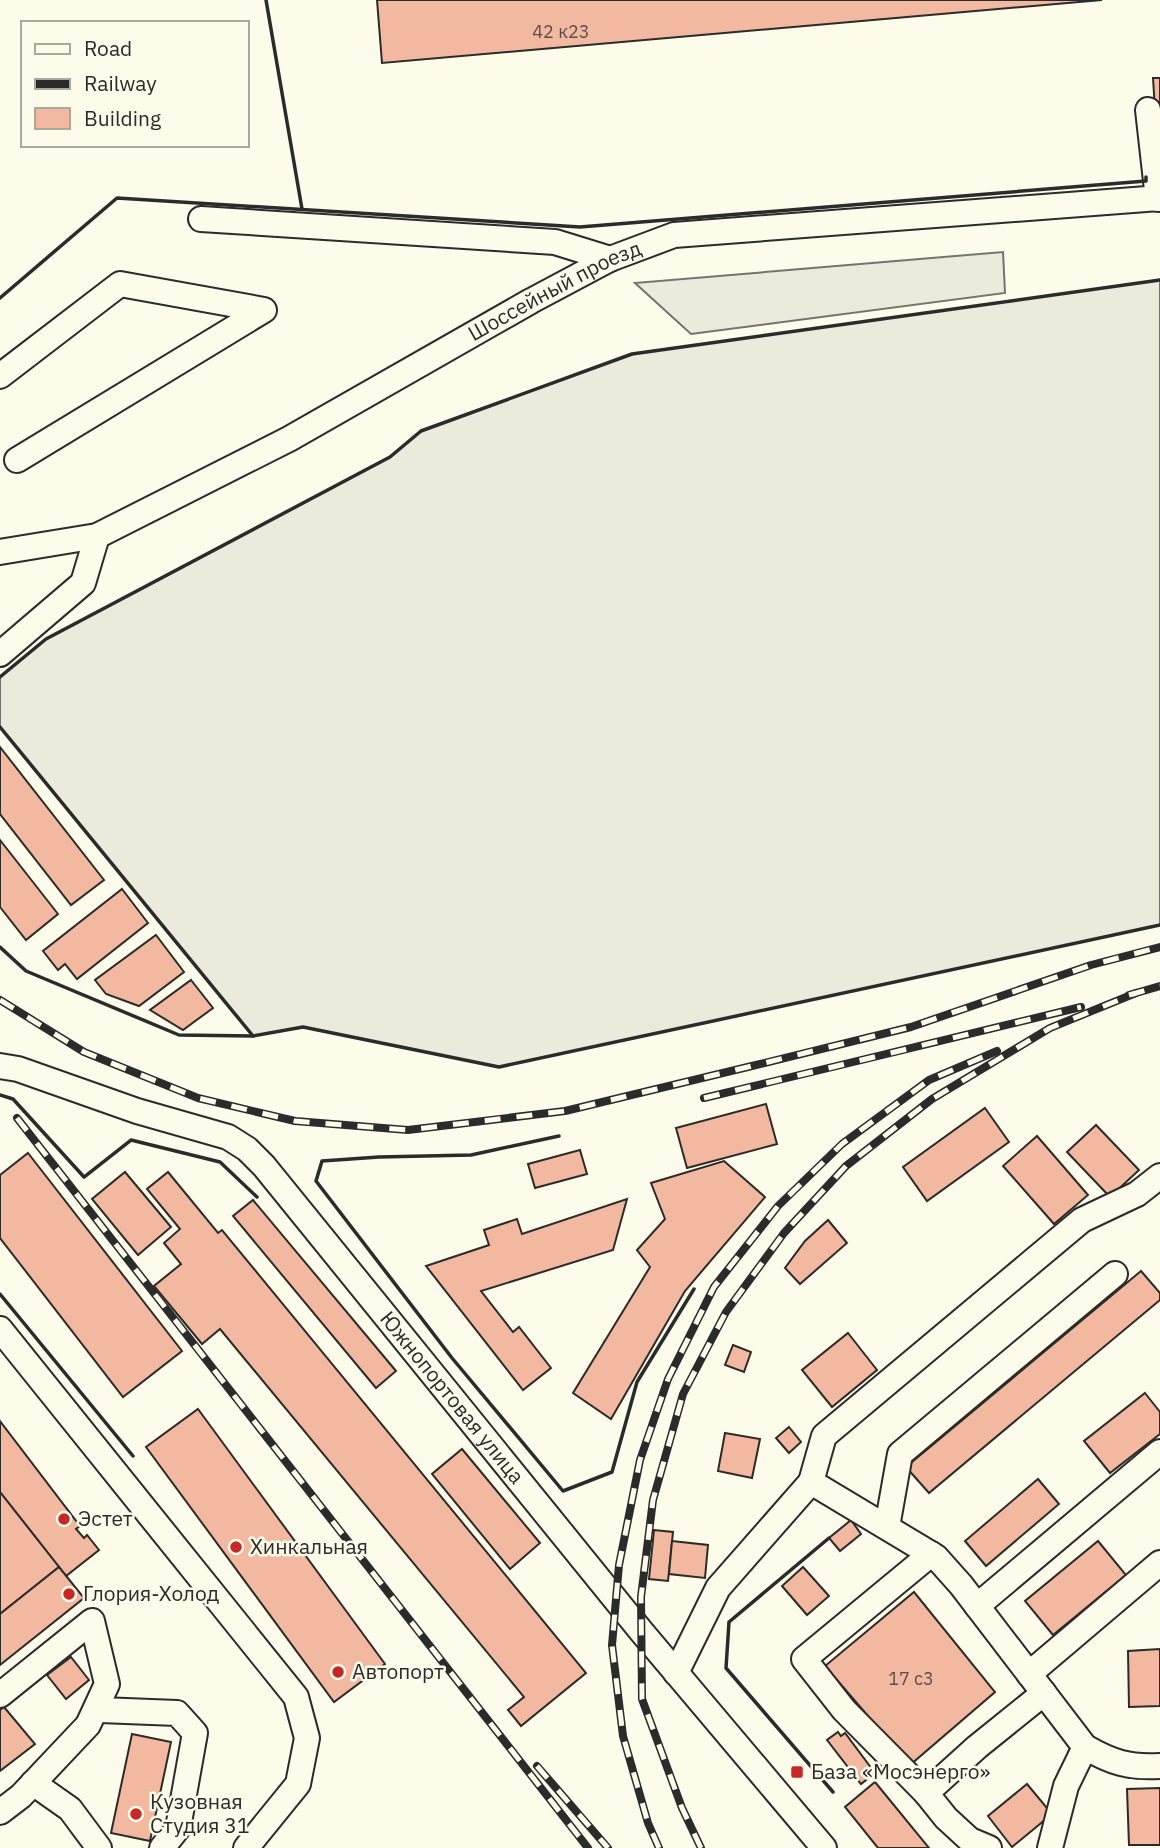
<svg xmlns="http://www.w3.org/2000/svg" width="1160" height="1848" font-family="'IBM Plex Sans',sans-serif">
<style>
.parking{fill:#eceadb;stroke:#74746e;stroke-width:2}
.building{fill:#f2b8a0;stroke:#2b2b2b;stroke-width:2}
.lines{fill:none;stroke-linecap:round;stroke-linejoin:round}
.minor-casing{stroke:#2b2b2b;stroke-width:28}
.minor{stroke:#fdfbea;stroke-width:24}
.rail-casing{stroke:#2b2b2b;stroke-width:8}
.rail{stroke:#fdfbea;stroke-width:5;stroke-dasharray:16;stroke-linecap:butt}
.wall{stroke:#2b2b2b;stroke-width:3.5}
.poi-dot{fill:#c62828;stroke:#fdfbea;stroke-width:2.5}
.labels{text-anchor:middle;stroke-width:5;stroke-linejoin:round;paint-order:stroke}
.number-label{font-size:18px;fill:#5d4e48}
.street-label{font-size:21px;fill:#2b2b2b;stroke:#fdfbea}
.poi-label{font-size:21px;fill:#2b2b2b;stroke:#fdfbea;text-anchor:start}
</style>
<rect width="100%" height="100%" fill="#fdfbea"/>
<g class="parking">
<polygon points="1003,252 1005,293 691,334 635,283"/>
<polygon points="1160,280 1160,925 499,1067 303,1027 253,1036 0,727 0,677 46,639 390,457 421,431 632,354"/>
</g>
<g class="building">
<polygon points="377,0 1102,0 382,63"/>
<polygon points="1153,78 1160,78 1160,110 1155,110"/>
<polygon points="0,747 104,880 71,905 0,814"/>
<polygon points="0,840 58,914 26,940 0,907"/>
<polygon points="122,889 148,923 77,979 65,964 58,970 43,951"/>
<polygon points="156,935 184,972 139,1006 106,994 95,980"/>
<polygon points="191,980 213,1008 183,1030 150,1010"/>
<polygon points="766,1104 777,1144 687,1168 676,1128"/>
<polygon points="985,1108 1009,1142 927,1201 903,1167"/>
<polygon points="1096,1125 1139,1170 1110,1197 1067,1152"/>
<polygon points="1037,1136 1088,1195 1054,1224 1003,1166"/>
<polygon points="580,1150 587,1174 535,1188 528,1164"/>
<polygon points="28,1153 182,1351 123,1397 0,1238 0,1175"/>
<polygon points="724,1161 765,1197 685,1291 611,1419 573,1393 650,1267 637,1250 665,1219 651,1183"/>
<polygon points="125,1172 171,1227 138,1255 92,1199"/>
<polygon points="168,1172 218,1233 222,1230 586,1673 521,1726 508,1710 524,1697 220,1329 202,1344 154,1286 181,1264 164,1243 180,1229 147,1189"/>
<polygon points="627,1199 613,1250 481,1291 513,1332 519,1327 551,1368 523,1390 426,1266 489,1245 484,1230 517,1219 522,1234"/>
<polygon points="253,1200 396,1371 376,1388 233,1216"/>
<polygon points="828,1220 847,1243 800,1284 785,1268 805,1241"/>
<polygon points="1141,1271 1160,1293 1160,1300 929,1493 906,1467"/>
<polygon points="848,1333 877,1370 832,1407 802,1370"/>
<polygon points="733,1345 751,1352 744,1372 725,1365"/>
<polygon points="1145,1393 1160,1412 1160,1434 1110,1473 1084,1441"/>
<polygon points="198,1409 385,1664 334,1702 146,1447"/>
<polygon points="0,1421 80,1526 76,1529 84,1538 87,1535 99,1550 66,1576 0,1492"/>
<polygon points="789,1427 801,1442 789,1453 776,1438"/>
<polygon points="725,1433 760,1439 752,1478 718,1471"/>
<polygon points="462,1449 540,1543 510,1569 432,1474"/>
<polygon points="1038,1479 1059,1504 986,1566 965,1541"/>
<polygon points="0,1492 59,1567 0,1614"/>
<polygon points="851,1520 861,1534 840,1551 829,1538"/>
<polygon points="654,1530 673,1532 668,1581 649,1579"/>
<polygon points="672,1541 708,1545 705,1578 669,1574"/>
<polygon points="1098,1541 1126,1575 1053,1635 1025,1601"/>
<polygon points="59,1567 84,1598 0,1665 0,1614"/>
<polygon points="803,1567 829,1596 807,1615 782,1586"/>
<polygon points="914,1592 995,1692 910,1765 825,1666"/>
<polygon points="1160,1649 1160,1706 1129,1707 1128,1651"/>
<polygon points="71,1657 89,1680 66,1699 47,1675"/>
<polygon points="4,1707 35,1744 0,1771 0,1710"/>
<polygon points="838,1732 841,1736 845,1733 875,1773 861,1784 827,1740"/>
<polygon points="132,1734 171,1742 150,1841 111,1833"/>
<polygon points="875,1782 929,1848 878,1848 845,1807"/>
<polygon points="1027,1784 1052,1814 1012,1847 988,1816"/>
<polygon points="1160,1788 1160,1845 1129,1845 1127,1789"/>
</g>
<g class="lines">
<defs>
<g id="minor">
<polyline points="1148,110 1158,199"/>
<polyline points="201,219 555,242 610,259"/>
<polyline points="0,376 120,284 264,310 17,460"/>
<path id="s1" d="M0,552L97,536L289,439L531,301L610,259L674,235L1160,198"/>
<polyline points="0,654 83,583 97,536"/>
<path id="s2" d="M0,1066L18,1069L137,1111L228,1137L247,1149L264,1166L641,1631L824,1848"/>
<polyline points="0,1329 296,1697 307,1738 298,1784 246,1848"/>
<polyline points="811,1482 824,1436 1082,1220 1137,1194 1160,1176"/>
<polyline points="887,1527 900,1454 1115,1274"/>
<polyline points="931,1554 804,1659 844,1710 926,1793 946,1818 970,1840 989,1848"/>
<polyline points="977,1606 1160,1452"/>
<path d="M676,1673L718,1588L811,1482L936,1557L961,1585L1085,1747C1111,1762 1129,1768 1160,1766"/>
<polyline points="1029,1674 1160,1563"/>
<polyline points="0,1695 92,1621 107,1684 88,1725 21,1796 0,1812"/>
<polyline points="100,1710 177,1713 195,1733 178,1828 162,1848"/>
<polyline points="33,1783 70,1809 99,1848"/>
<polyline points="926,1793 977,1747 1044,1693"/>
<polyline points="1050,1848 1066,1786 1085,1747"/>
</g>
</defs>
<use href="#minor" class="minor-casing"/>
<use href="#minor" class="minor"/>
<defs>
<g id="rail">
<polyline points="1129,995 1160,986"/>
<polyline points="0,1000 84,1052 198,1098 295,1121 408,1130 565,1111 756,1065 911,1027 1091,965 1160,947"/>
<polyline points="704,1098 1081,1007"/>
<polyline points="17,1118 588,1848"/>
<polyline points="537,1766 608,1848"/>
<polyline points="659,1848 648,1823 623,1736 612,1645 619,1565 640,1460 668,1379 714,1287 778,1206 842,1144 929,1080 997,1051"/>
<polyline points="701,1848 682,1808 642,1699 641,1597 653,1500 683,1394 726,1312 784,1233 846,1166 932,1099 1050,1028 1136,993"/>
</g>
</defs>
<use href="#rail" class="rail-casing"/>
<use href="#rail" class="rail"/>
<g class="wall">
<polyline points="266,0 302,209"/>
<polyline points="0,298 117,198 580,227 1146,181 1146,177"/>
<polyline points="0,677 46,639 390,457 421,431 632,354 1160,280"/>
<polyline points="0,727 253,1036"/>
<polyline points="0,947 26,971 179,1035 253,1036 303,1027 499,1067 1160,925"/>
<polyline points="0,1095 13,1099 84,1177 131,1140 220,1162 257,1197"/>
<polyline points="559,1136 471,1155 379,1157 322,1161 316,1181 452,1358 563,1491 612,1472 637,1382 694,1289"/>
<polyline points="0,1294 133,1456"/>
<polyline points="829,1538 729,1622 726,1668 833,1792"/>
</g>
</g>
<g class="poi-dot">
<circle cx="64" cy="1519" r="7"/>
<circle cx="236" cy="1547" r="7"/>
<circle cx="69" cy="1594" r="7"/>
<circle cx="338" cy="1672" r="7"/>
<rect x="790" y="1765" width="14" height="14" rx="3.5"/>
<circle cx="136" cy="1814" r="7"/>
</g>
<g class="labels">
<g class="number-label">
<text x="561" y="38">42 к23</text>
<text x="911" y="1685">17 с3</text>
</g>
<g class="street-label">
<text dy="7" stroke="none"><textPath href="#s1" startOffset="618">Шоссейный проезд</textPath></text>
<text dy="7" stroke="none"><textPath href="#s2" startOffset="584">Южнопортовая улица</textPath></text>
</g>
<g class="poi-label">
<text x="78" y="1526">Эстет</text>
<text x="250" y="1554">Хинкальная</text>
<text x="83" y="1601">Глория-Холод</text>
<text x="352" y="1679">Автопорт</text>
<text x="811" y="1779">База «Мосэнерго»</text>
<text x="150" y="1809">Кузовная<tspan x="150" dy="24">Студия 31</tspan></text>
</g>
</g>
<rect x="21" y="21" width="228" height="126" fill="#fdfbea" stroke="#a9a89e" stroke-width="2"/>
<rect x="35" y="44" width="35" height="10" fill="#fdfbea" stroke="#a9a89e" stroke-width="2"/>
<text x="84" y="56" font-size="21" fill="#2b2b2b">Road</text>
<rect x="35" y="79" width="35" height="10" fill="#2b2b2b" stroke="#a9a89e" stroke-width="2"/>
<text x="84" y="91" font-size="21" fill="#2b2b2b">Railway</text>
<rect x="35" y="108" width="35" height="21" fill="#f2b8a0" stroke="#a9a89e" stroke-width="2"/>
<text x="84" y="126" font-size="21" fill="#2b2b2b">Building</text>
</svg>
